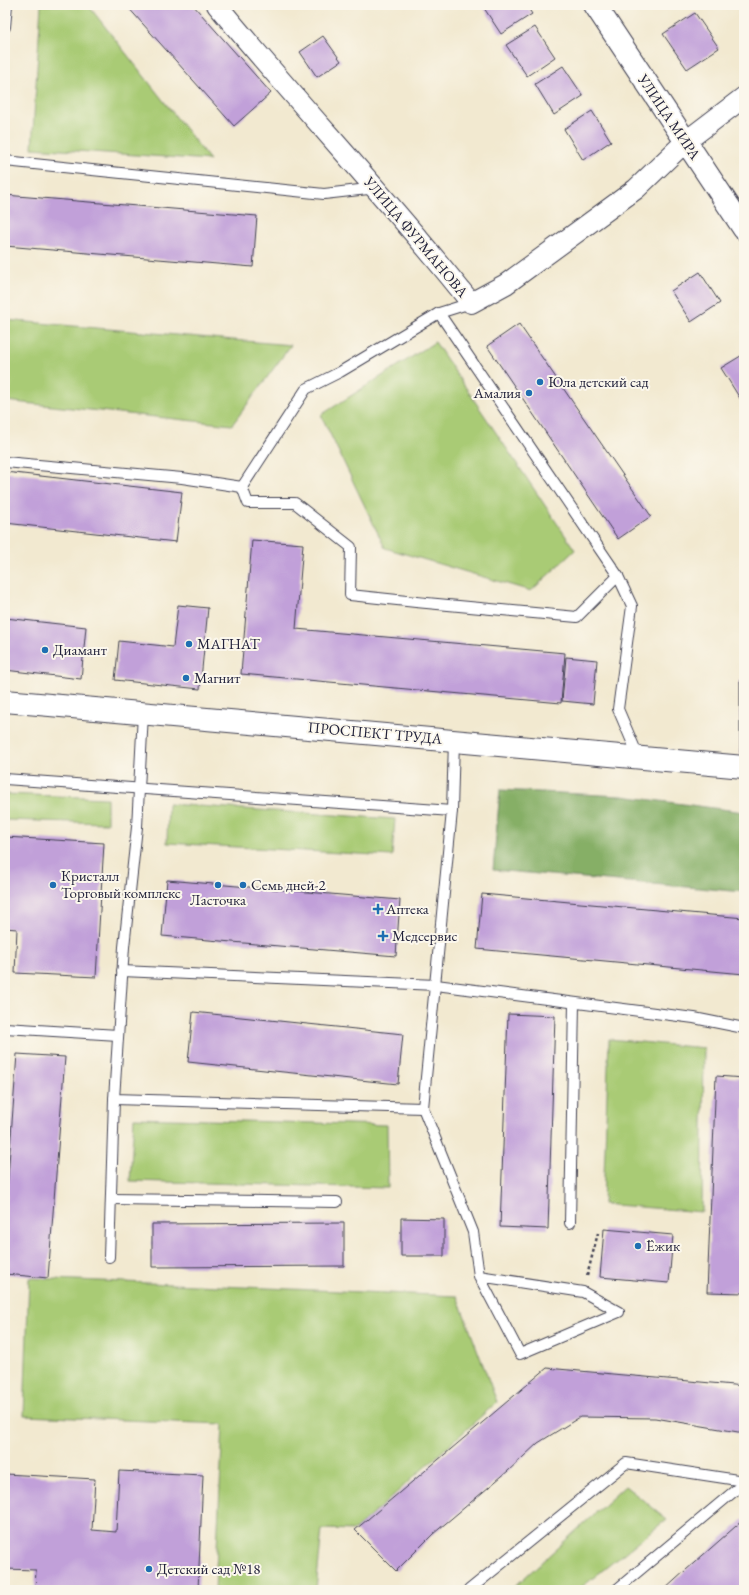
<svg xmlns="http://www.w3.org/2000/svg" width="749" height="1595" font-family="'EB Garamond',serif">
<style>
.green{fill:#a9cb74;stroke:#667658}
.forest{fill:#86af66;stroke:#546850}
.building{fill:#c1a0d9}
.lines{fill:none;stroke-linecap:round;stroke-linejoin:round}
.service-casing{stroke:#414051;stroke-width:12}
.minor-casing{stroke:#414051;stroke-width:22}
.tertiary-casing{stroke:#414051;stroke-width:24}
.secondary-casing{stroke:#414051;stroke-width:24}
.path{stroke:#414051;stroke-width:2.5;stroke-dasharray:3 3;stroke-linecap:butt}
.service{stroke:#fff;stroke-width:10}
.minor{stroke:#fff;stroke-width:20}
.tertiary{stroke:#fff;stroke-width:22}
.secondary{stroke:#fff;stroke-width:22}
.poi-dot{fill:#1f6fb2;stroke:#fbf7ec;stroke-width:1.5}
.labels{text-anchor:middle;stroke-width:4;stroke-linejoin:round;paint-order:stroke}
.street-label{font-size:15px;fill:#22223b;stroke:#fbf7ec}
.poi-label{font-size:15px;fill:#22223b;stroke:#fbf7ec;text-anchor:start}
</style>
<rect width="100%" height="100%" fill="#fbf7ec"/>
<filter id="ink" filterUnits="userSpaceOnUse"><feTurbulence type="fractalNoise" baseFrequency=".025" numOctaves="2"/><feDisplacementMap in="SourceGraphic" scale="8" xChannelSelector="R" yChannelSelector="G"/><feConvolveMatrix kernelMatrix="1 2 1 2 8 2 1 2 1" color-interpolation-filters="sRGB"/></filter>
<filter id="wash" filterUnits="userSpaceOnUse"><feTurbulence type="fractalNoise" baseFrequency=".012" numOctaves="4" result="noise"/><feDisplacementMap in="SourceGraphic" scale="16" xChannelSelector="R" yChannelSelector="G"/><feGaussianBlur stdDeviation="0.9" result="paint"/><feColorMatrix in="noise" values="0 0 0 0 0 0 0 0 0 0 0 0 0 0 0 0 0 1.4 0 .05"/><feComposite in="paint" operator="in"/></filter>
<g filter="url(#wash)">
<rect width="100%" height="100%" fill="#f2e9d0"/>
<g class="green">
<polygon points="41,5 88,5 210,160 32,148"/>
<polygon points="5,320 291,345 232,425 5,401"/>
<polygon points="435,342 575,550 531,591 385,548 321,415"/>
<polygon points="5,794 107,798 107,823 5,820"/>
<polygon points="168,804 395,819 392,856 167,843"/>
<polygon points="609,1039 704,1048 702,1212 603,1204"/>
<polygon points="134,1118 387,1125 388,1188 130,1181"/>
<polygon points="29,1278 457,1296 497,1402 355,1530 322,1529 316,1590 215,1590 223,1424 24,1416"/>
<polygon points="625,1486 667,1519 578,1590 511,1590"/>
</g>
<polygon class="forest" points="500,790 622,796 744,812 744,892 493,870"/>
<g id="blocks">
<g class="building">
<polygon points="126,5 193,5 271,93 234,126"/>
<polygon points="482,5 526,5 532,14 501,34"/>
<polygon points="695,13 719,48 687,69 663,34"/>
<polygon points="535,27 555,57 527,76 506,45"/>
<polygon points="323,36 341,61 317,77 300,52"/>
<polygon points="563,66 583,96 554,115 535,84"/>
<polygon points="592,111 611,141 583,160 564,129"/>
<polygon points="5,195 257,216 253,267 5,246"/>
<polygon points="700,272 720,303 691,322 671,291"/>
<polygon points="519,324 651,516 618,539 487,346"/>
<polygon points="744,354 744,398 741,400 721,368"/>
<polygon points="5,472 182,492 176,542 5,523"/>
<polygon points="252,540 303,544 296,629 565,653 561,703 241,674"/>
<polygon points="178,605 208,608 200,689 115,680 119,641 173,647"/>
<polygon points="5,618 86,627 81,679 5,670"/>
<polygon points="566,657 597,660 593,704 562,701"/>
<polygon points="744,680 744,753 740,753 740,681"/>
<polygon points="5,837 104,843 96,977 15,973 17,929 5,928"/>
<polygon points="167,880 400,900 396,956 162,936"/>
<polygon points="482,894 744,918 744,974 477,949"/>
<polygon points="193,1012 403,1034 398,1084 188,1062"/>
<polygon points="508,1014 555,1016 548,1229 500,1227"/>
<polygon points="17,1054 65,1057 48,1278 5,1274 5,1218"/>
<polygon points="716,1076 744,1078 744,1293 707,1292"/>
<polygon points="401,1218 444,1219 444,1256 401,1256"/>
<polygon points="344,1223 344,1266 152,1267 152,1224"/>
<polygon points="604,1229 673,1235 669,1283 600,1277"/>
<polygon points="547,1368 744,1386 744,1433 655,1418 580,1417 538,1443 508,1471 433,1534 396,1571 355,1530"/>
<polygon points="119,1471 203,1475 198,1590 35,1590 36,1570 5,1569 5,1474 95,1479 92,1530 116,1532"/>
<polygon points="744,1519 744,1590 664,1590 686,1570"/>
</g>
</g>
</g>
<g filter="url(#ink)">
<use href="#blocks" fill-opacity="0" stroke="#414051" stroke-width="1"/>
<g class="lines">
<defs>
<g id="service">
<polyline points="5,27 7,5"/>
<polyline points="5,161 324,194 377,188"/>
<polyline points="439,313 618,576"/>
<polyline points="5,462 182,478 242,487 306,389 340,372 439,313 471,303"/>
<polyline points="242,487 248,503 295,503 351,547 350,595 416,602 577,617 618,576 632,606 618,709 639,758"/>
<polyline points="143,714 137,827 124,947 114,1099 423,1108 452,811 454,740"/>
<polyline points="5,779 452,811"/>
<polyline points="122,971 436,985 694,1018 744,1028"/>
<polyline points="5,1028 118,1035"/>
<polyline points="423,1108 473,1232 479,1276 583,1292 619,1312 520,1354 479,1276"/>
<polyline points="111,1199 337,1202"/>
<polyline points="570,1223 574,1003"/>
<polyline points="109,1257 114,1099"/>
<polyline points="469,1590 626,1463 744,1481"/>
<polyline points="616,1590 744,1483"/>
</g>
<path id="minor" d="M217,5C300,106 390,200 471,303L506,284L636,189L685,142L744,97"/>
<polyline id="tertiary" points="5,701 744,767"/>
<polyline id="secondary" points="595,5 744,229"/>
</defs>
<use href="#service" class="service-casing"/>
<use href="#minor" class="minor-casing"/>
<use href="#tertiary" class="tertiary-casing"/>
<use href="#secondary" class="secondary-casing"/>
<polyline class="path" points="587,1276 598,1233"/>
<use href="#service" class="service"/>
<use href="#minor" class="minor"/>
<use href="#tertiary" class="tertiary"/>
<use href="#secondary" class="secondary"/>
</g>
</g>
<g class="poi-dot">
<circle cx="540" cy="382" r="4"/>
<circle cx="529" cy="393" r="4"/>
<circle cx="189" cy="644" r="4"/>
<circle cx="45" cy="650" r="4"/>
<circle cx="186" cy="678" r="4"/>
<circle cx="53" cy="885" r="4"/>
<circle cx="218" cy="885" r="4"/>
<circle cx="243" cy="885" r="4"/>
<path d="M376 903h4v4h4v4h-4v4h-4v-4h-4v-4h4z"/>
<path d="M381 930h4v4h4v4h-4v4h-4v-4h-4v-4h4z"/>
<circle cx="638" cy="1246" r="4"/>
<circle cx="149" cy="1569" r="4"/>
</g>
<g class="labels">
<g class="street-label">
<text transform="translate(669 117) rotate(56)" y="5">УЛИЦА МИРА</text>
<text transform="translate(416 237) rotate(50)" y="5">УЛИЦА ФУРМАНОВА</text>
<text transform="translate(375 733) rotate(5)" y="5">ПРОСПЕКТ ТРУДА</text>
</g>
<g class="poi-label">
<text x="548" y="387">Юла детский сад</text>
<text x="521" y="398" text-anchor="end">Амалия</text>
<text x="197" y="649">МАГНАТ</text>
<text x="53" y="655">Диамант</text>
<text x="194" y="683">Магнит</text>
<text x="61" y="881">Кристалл<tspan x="61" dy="17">Торговый комплекс</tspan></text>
<text x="251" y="890">Семь дней-2</text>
<text x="218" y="905" text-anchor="middle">Ласточка</text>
<text x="386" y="914">Аптека</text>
<text x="392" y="941">Медсервис</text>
<text x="646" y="1251">Ёжик</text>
<text x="157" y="1574">Детский сад №18</text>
</g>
</g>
<rect width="749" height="1595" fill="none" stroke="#fbf7ec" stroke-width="20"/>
</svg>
